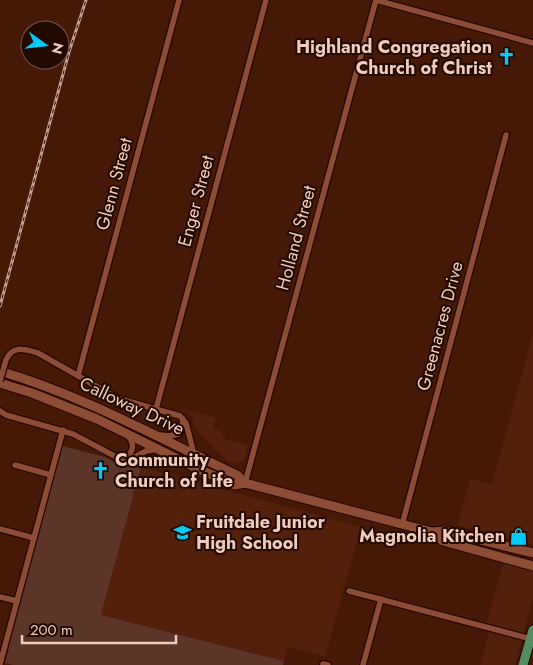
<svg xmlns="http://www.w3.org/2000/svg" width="533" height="665" font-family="Jost,sans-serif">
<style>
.built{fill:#53200b}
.green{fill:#5b3527}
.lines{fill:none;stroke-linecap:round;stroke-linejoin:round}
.minor-casing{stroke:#240600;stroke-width:8}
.secondary-casing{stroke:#240600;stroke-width:11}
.primary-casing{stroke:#240600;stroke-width:11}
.minor{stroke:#8d4d35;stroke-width:5.5}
.secondary{stroke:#8d4d35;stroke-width:9}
.primary{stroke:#538b62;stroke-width:9}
.rail-casing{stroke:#c79f90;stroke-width:3}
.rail{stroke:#220902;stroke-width:1;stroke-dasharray:4;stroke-linecap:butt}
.minor-bridge-casing{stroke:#240600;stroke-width:8;stroke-linecap:butt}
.minor-bridge{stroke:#8d4d35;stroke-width:5.5}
.labels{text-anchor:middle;stroke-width:4;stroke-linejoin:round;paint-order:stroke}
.poi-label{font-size:18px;font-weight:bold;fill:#f1cbbd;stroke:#220902;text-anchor:end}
.street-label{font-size:18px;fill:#f1cbbd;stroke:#220902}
</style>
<rect width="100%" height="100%" fill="#461906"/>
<g class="built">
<polygon points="533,334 533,545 457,525 470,479 492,484"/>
<polygon points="181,408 216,418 213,429 222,432 225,439 248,445 244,460 236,464 227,461 194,427 193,419 189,413"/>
<polygon points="141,467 361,527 325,657 288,647 284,661 101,615"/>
<polygon points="504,560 533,567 533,599 515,665 480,665 488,636 487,621"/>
</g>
<polygon class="green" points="59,445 105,457 118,464 126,466 133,465 141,467 101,615 284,661 283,665 13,665 5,663"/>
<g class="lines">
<defs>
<g id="minor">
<polyline points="376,0 533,43"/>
<path d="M6,360C12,345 24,349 38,353L117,398L180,416L186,423L194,454"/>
<polyline points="78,376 179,0"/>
<polyline points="156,409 266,0"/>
<polyline points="0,411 6,415 73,434 122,460"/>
<polyline points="160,435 169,436 179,434 182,427 183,419"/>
<path d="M129,437C136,447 132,454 122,460L131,459L146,451L158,449"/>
<polyline points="15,465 51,475"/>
<polyline points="245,483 376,0"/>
<polyline points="402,525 506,135"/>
<polyline points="0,529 34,538"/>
<polyline points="349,591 531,639"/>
<polyline points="0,597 17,601"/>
<polyline points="0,664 63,430"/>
<polyline points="323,664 328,665"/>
<polyline points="363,665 381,599"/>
</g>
<g id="secondary">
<path d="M0,371C84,396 159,438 237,475L245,483"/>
<polyline points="0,383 32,393 97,419 196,468 235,485 245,483 432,532 445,531 533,553"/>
<polyline points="432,532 443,541 533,566"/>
</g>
<polyline id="primary" points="523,665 533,630"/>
</defs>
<use href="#minor" class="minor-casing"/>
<use href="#secondary" class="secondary-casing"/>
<use href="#primary" class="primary-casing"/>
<use href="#minor" class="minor"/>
<use href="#secondary" class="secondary"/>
<use href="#primary" class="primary"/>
<defs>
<polyline id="rail" points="0,306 69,52 86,0"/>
</defs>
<use href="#rail" class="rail-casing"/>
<use href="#rail" class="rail"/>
<defs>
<polyline id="minor-bridge" points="0,381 6,360"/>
</defs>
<use href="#minor-bridge" class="minor-bridge-casing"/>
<use href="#minor-bridge" class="minor-bridge"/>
</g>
<defs>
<symbol id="church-bare" viewBox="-9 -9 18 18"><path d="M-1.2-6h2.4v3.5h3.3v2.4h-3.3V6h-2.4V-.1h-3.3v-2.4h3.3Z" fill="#00cbf8" stroke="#220902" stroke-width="2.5" paint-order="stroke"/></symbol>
<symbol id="school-bare" viewBox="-9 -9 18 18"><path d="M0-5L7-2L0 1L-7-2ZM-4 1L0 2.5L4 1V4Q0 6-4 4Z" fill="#00cbf8" stroke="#220902" stroke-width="2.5" paint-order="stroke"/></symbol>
<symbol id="shop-bare" viewBox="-9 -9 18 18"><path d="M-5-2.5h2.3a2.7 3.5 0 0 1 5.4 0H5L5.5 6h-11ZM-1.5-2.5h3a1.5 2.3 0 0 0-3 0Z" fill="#00cbf8" stroke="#220902" stroke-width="2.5" paint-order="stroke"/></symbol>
</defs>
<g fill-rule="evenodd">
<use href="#church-bare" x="494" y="44" width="25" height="25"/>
<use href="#church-bare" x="88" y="458" width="25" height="25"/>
<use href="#school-bare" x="170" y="520" width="25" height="25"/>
<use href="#shop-bare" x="506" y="524" width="25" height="25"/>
</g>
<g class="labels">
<g class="poi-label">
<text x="492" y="53">Highland Congregation<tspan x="492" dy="21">Church of Christ</tspan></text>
<text x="115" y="466" text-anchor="start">Community<tspan x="115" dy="21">Church of Life</tspan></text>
<text x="196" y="528" text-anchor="start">Fruitdale Junior<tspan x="196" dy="21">High School</tspan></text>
<text x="505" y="542">Magnolia Kitchen</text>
</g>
<g class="street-label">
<text transform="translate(114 184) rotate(-75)" y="6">Glenn Street</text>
<text transform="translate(196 201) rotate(-75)" y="6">Enger Street</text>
<text transform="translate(296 238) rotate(-75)" y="6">Holland Street</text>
<text transform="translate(440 326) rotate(-75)" y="6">Greenacres Drive</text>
<text transform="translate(132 406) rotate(25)" y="6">Calloway Drive</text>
</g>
</g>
<g transform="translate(45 45) rotate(105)"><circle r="24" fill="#220902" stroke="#75574d"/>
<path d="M0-4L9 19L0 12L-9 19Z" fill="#00cbf8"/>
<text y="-8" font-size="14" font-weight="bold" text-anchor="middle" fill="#f1cbbd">N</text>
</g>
<path d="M22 635v8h154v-8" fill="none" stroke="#f1cbbd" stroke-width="2.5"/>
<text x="30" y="635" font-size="15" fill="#f1cbbd" stroke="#220902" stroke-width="4" paint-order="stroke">200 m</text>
</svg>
